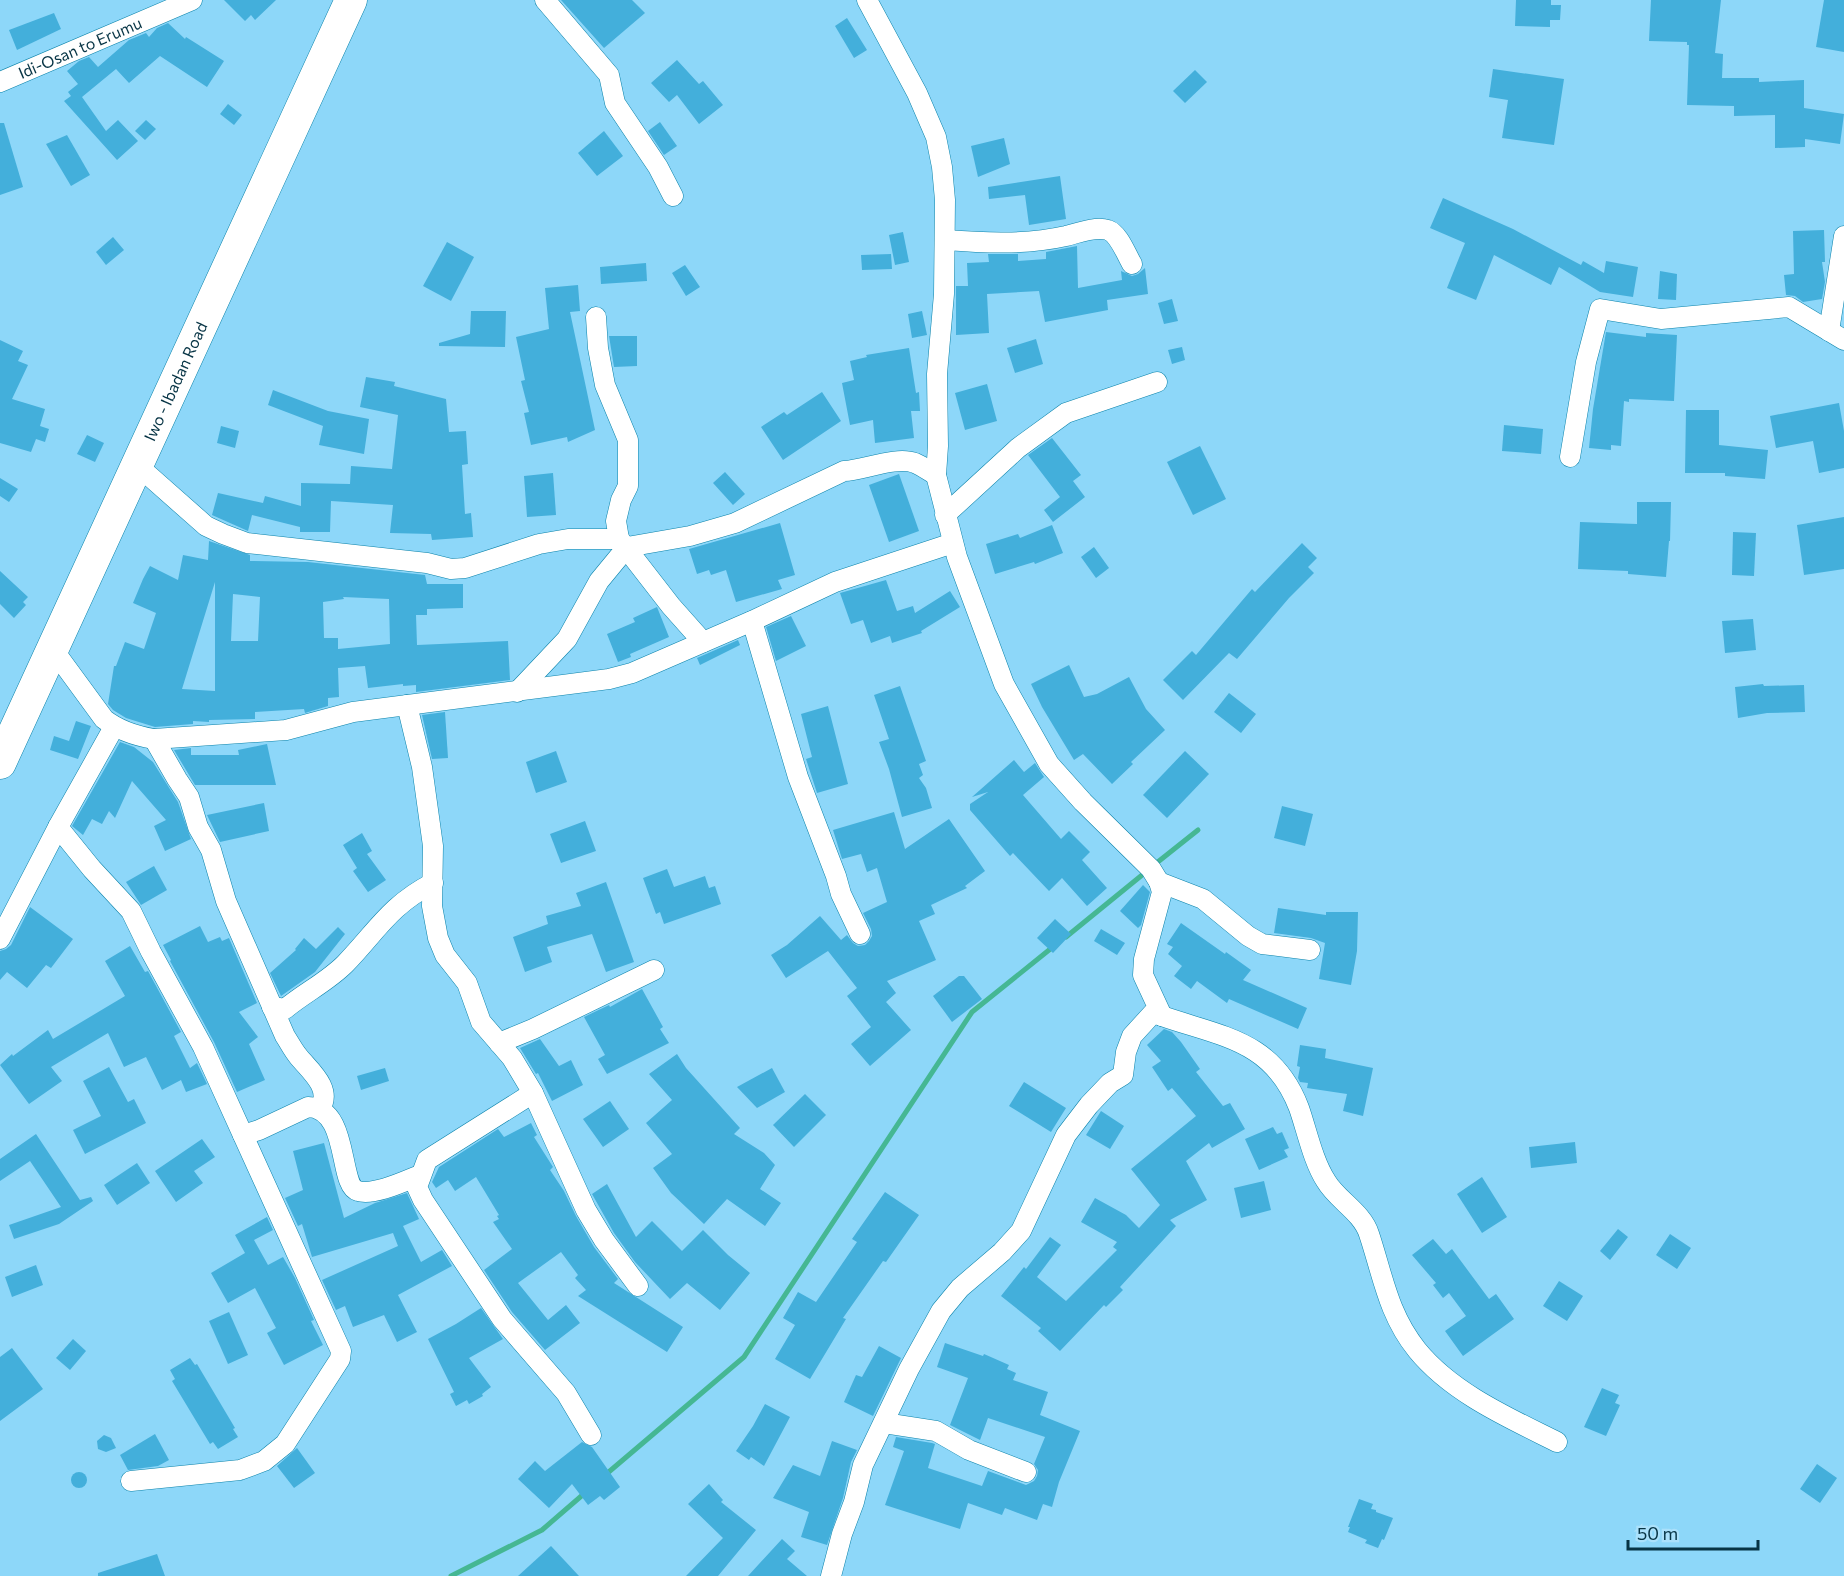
<svg xmlns="http://www.w3.org/2000/svg" width="1844" height="1576" font-family="Commissioner,sans-serif">
<style>
.lines{fill:none;stroke-linecap:round;stroke-linejoin:round}
.stream{stroke:#45b793;stroke-width:5}
.building{fill:#43afdb;fill-rule:evenodd}
.minor-casing{stroke:#0b83aa;stroke-width:21}
.primary-casing{stroke:#0b83aa;stroke-width:33}
.minor{stroke:#fff;stroke-width:20}
.primary{stroke:#fff;stroke-width:32}
.labels{text-anchor:middle;stroke-width:6;stroke-linejoin:round;paint-order:stroke}
.street-label{font-size:16px;fill:#073445;stroke:#abe1fb}
</style>
<rect width="100%" height="100%" fill="#8dd7f9"/>
<g class="lines">
<g class="stream">
<polyline points="1154,865 1198,830"/>
<polyline points="1066,937 1147,871"/>
<polyline points="604,1476 744,1357 972,1012 1054,946"/>
<polyline points="451,1576 542,1530 586,1492"/>
</g>
</g>
<g class="building">
<polygon points="224,0 276,0 255,20 251,15 245,21"/>
<polygon points="561,0 632,0 645,13 604,48"/>
<polygon points="1516,0 1551,0 1551,5 1561,5 1560,20 1550,20 1550,27 1515,26"/>
<polygon points="1651,0 1721,0 1715,53 1723,54 1722,78 1759,78 1759,82 1804,80 1804,108 1844,114 1840,144 1805,139 1805,147 1775,148 1775,115 1734,116 1734,106 1687,105 1689,45 1687,45 1687,42 1649,41"/>
<polygon points="1824,0 1844,0 1844,52 1816,47"/>
<polygon points="54,13 61,29 17,50 9,30"/>
<polygon points="847,18 867,50 854,58 835,26"/>
<polygon points="168,23 185,39 186,37 224,61 207,87 160,56 129,83 116,69 82,97 106,131 118,120 138,141 117,160 64,101 71,96 68,92 78,84 67,71 79,61 89,57 98,67 129,40 146,33 149,37 157,28"/>
<polygon points="677,60 699,84 703,81 723,105 699,124 677,95 669,102 651,83"/>
<polygon points="1493,69 1564,79 1554,145 1502,138 1508,100 1489,97"/>
<polygon points="1195,70 1207,82 1185,103 1173,91"/>
<polygon points="228,104 242,115 234,125 220,114"/>
<polygon points="146,120 156,129 145,140 135,131"/>
<polygon points="660,122 677,146 664,155 648,131"/>
<polygon points="0,123 4,123 23,187 0,195"/>
<polygon points="604,131 623,156 597,176 578,153"/>
<polygon points="67,135 90,175 71,186 46,144"/>
<polygon points="1004,138 1010,164 978,177 971,146"/>
<polygon points="1060,176 1066,219 1029,225 1025,195 989,199 988,187"/>
<polygon points="1443,198 1513,229 1581,265 1583,261 1604,273 1606,261 1638,267 1633,297 1600,292 1559,267 1551,285 1494,255 1476,300 1447,288 1465,243 1430,228"/>
<polygon points="1824,230 1825,262 1822,262 1825,282 1822,299 1803,302 1795,296 1786,295 1784,275 1794,274 1793,231"/>
<polygon points="903,232 909,262 895,265 889,235"/>
<polygon points="113,237 124,250 106,265 96,252"/>
<polygon points="447,242 474,257 451,301 423,286"/>
<polygon points="1077,246 1078,288 1122,280 1121,271 1132,276 1138,274 1145,268 1148,294 1107,300 1108,310 1045,322 1039,291 987,294 989,333 956,335 956,286 968,286 967,263 989,262 988,254 1018,254 1018,261 1046,259 1046,252"/>
<polygon points="891,254 892,269 862,270 861,255"/>
<polygon points="646,263 647,281 601,284 600,267"/>
<polygon points="685,265 700,287 686,296 672,273"/>
<polygon points="1660,271 1677,274 1676,300 1658,299"/>
<polygon points="578,285 580,311 570,312 595,430 568,442 567,437 531,445 524,413 529,412 521,381 525,380 516,337 549,329 545,288"/>
<polygon points="1172,299 1178,321 1164,324 1158,303"/>
<polygon points="471,311 506,311 505,347 439,346 439,343 470,334"/>
<polygon points="922,311 927,335 912,338 908,314"/>
<polygon points="1606,332 1646,337 1646,333 1677,335 1674,401 1629,399 1629,402 1624,401 1621,446 1611,445 1611,450 1589,448 1593,409"/>
<polygon points="609,336 637,336 637,366 614,367"/>
<polygon points="1036,339 1043,364 1015,373 1007,348"/>
<polygon points="0,340 23,351 18,361 28,365 12,399 45,409 40,426 49,429 45,442 36,439 31,452 0,443"/>
<polygon points="1182,347 1185,360 1172,364 1168,350"/>
<polygon points="909,348 916,393 919,392 920,411 911,411 914,438 875,443 873,420 850,425 842,383 854,380 850,361 867,357 866,355"/>
<polygon points="366,377 395,382 394,386 446,399 449,432 466,431 468,464 462,465 465,514 471,513 473,537 432,540 431,534 390,533 393,505 331,501 330,532 300,532 300,527 252,515 248,531 212,515 218,493 263,503 265,496 301,506 301,483 350,484 351,466 392,469 398,415 360,407"/>
<polygon points="987,384 997,421 965,430 955,393"/>
<polygon points="273,390 328,411 369,419 364,454 319,445 323,426 268,405"/>
<polygon points="822,392 841,421 783,460 761,427 784,412 787,415"/>
<polygon points="1839,403 1844,431 1844,468 1819,473 1813,441 1776,448 1770,416"/>
<polygon points="1686,410 1719,410 1719,445 1768,450 1765,479 1725,476 1725,473 1685,473"/>
<polygon points="1504,425 1543,429 1541,454 1502,451"/>
<polygon points="221,426 239,431 235,448 217,443"/>
<polygon points="87,435 104,443 95,462 77,454"/>
<polygon points="1052,438 1081,475 1073,481 1085,497 1053,522 1044,510 1060,497 1028,455"/>
<polygon points="1200,446 1226,499 1193,515 1167,462"/>
<polygon points="725,472 745,494 733,505 713,483"/>
<polygon points="553,473 556,515 527,517 524,476"/>
<polygon points="899,474 919,531 889,542 869,485"/>
<polygon points="0,478 18,489 9,502 0,496"/>
<polygon points="1637,502 1671,502 1670,541 1669,541 1666,577 1628,574 1628,571 1578,569 1580,522 1637,524"/>
<polygon points="1844,517 1844,569 1804,575 1797,525"/>
<polygon points="780,523 795,575 778,580 782,589 736,602 726,570 711,575 709,570 697,574 689,549"/>
<polygon points="1052,525 1063,553 1035,564 1034,562 995,574 986,544 1018,534 1020,538"/>
<polygon points="1733,532 1756,533 1754,576 1732,575"/>
<path d="M209,541L250,555V561L308,562L425,575L427,584H463V608L427,609V615H416L417,645L508,641L510,680L416,692V685L403,686V684L368,688L365,666L338,668L339,697L328,698V706L305,713L304,709L255,712V719L209,720V722L193,721V724L155,727L126,718L113,710L108,704L114,666H116L125,642L144,649L156,613L133,603L143,579L150,566L178,580L183,555L208,560ZM215,582V691L182,689ZM233,594L260,597L258,641H231ZM343,597L389,599L390,644L338,649V638H324L323,602L344,599Z"/>
<polygon points="1302,543 1317,558 1308,567 1314,573 1289,598 1237,659 1229,653 1183,700 1163,680 1192,651 1196,655 1252,589 1255,592"/>
<polygon points="1094,547 1109,568 1096,578 1081,557"/>
<polygon points="0,571 28,597 23,602 26,605 14,618 0,604"/>
<polygon points="886,580 897,611 913,606 915,613 950,591 960,607 921,631 922,633 892,643 890,636 871,643 863,620 851,624 840,593"/>
<polygon points="657,607 669,637 630,654 631,657 618,662 607,634 635,622 633,618"/>
<polygon points="791,616 806,646 776,661 766,627"/>
<polygon points="1753,619 1756,650 1725,653 1722,621"/>
<polygon points="738,640 740,645 700,665 697,658"/>
<polygon points="1069,665 1084,697 1097,694 1129,677 1146,709 1165,730 1131,762 1133,764 1112,784 1083,754 1074,760 1042,707 1031,684"/>
<polygon points="1763,684 1764,686 1804,685 1805,712 1767,713 1738,718 1735,687"/>
<polygon points="900,686 926,761 919,764 923,775 919,778 926,788 932,808 902,817 889,769 879,742 889,739 874,695"/>
<polygon points="1229,693 1256,714 1241,733 1214,712"/>
<polygon points="828,706 848,784 817,793 806,759 812,757 801,714"/>
<polygon points="445,712 448,758 432,759 422,715"/>
<polygon points="76,721 91,726 78,759 50,750 54,736 69,741"/>
<polygon points="120,742 134,747 153,762 178,802 191,839 165,851 154,826 166,820 132,781 115,818 109,811 102,824 92,819 83,835 72,826"/>
<polygon points="267,744 276,785 195,785 174,750 191,748 191,755 239,755 238,750"/>
<polygon points="556,751 567,782 536,793 526,762"/>
<polygon points="1185,751 1209,774 1167,818 1143,795"/>
<polygon points="1014,760 1024,772 1035,763 1044,777 1023,795 1061,839 1069,831 1090,852 1082,860 1107,888 1087,906 1062,878 1049,891 1013,853 1010,856 970,810 970,804 988,792 972,797"/>
<polygon points="264,803 269,831 220,842 207,815"/>
<polygon points="1282,806 1313,814 1305,846 1274,838"/>
<polygon points="894,812 905,849 949,819 985,871 965,886 967,888 931,905 935,914 919,921 936,960 887,981 896,993 886,1002 911,1030 870,1066 851,1044 871,1027 847,996 857,988 828,951 786,978 771,955 787,945 820,916 841,940 847,935 853,943 858,946 865,945 869,941 872,936 871,929 863,913 887,902 877,868 867,872 861,854 842,859 833,830"/>
<polygon points="585,821 596,851 561,863 550,834"/>
<polygon points="362,833 372,851 367,854 386,880 368,892 353,871 357,868 343,845"/>
<polygon points="154,866 167,890 141,905 126,882"/>
<polygon points="667,869 674,887 705,876 709,888 715,886 721,904 664,924 660,912 656,914 643,878"/>
<polygon points="606,882 634,962 606,972 592,934 547,947 552,962 525,972 513,937 548,924 546,916 581,906 576,893"/>
<polygon points="1143,885 1150,892 1141,925 1138,928 1120,911"/>
<polygon points="30,907 73,939 51,968 46,965 27,988 7,972 0,980 0,951 6,949 11,945"/>
<polygon points="1278,908 1326,915 1326,912 1358,912 1357,951 1351,985 1319,979 1325,943 1311,938 1274,933"/>
<polygon points="1055,919 1071,934 1053,953 1037,938"/>
<polygon points="1181,923 1225,954 1226,952 1251,970 1243,980 1307,1008 1298,1029 1229,999 1227,1003 1197,981 1191,989 1174,976 1182,966 1168,954 1173,947 1167,944"/>
<polygon points="200,926 208,942 220,937 222,941 229,938 257,1003 239,1012 258,1037 249,1044 265,1080 237,1092 214,1042 170,961 171,960 163,945"/>
<polygon points="338,927 345,934 315,972 281,996 270,973 296,950 295,949 304,938 316,949"/>
<polygon points="1101,929 1125,943 1117,955 1094,941"/>
<polygon points="130,946 145,972 148,971 181,1032 174,1036 190,1068 197,1063 207,1084 186,1092 181,1080 162,1090 146,1057 124,1067 108,1033 51,1067 62,1081 29,1104 0,1065 12,1054 13,1056 48,1030 53,1039 125,996 105,961"/>
<polygon points="959,976 964,976 982,999 952,1022 933,996"/>
<polygon points="642,989 663,1027 660,1029 669,1043 607,1074 598,1059 605,1055 584,1017 609,1005 610,1007"/>
<polygon points="1164,1029 1172,1032 1181,1042 1200,1069 1196,1072 1223,1106 1230,1103 1245,1129 1212,1148 1209,1143 1186,1161 1207,1200 1170,1220 1176,1226 1120,1287 1123,1290 1106,1307 1104,1305 1060,1351 1038,1331 1041,1328 1001,1296 1024,1267 1026,1269 1050,1237 1061,1245 1037,1277 1066,1301 1117,1250 1113,1247 1117,1242 1081,1222 1095,1198 1126,1215 1139,1228 1160,1205 1131,1169 1196,1116 1172,1088 1168,1091 1152,1067 1161,1061 1147,1045"/>
<polygon points="540,1039 559,1066 571,1060 583,1085 552,1101 538,1073 536,1074 520,1048"/>
<polygon points="1300,1045 1326,1049 1325,1058 1373,1068 1363,1116 1343,1111 1347,1094 1307,1088 1308,1083 1300,1082 1298,1078 1300,1067 1297,1066"/>
<polygon points="677,1054 686,1068 740,1128 734,1134 764,1153 775,1165 760,1189 781,1203 765,1226 727,1199 704,1224 671,1193 653,1168 672,1154 646,1123 672,1100 649,1074"/>
<polygon points="109,1067 128,1102 134,1099 146,1123 85,1154 73,1130 101,1116 83,1081"/>
<polygon points="385,1068 389,1081 361,1090 357,1076"/>
<polygon points="772,1068 785,1092 757,1108 737,1087"/>
<polygon points="1024,1082 1066,1108 1051,1132 1009,1106"/>
<polygon points="805,1094 826,1115 794,1147 773,1125"/>
<polygon points="610,1101 629,1129 603,1147 583,1119"/>
<polygon points="1101,1111 1124,1126 1110,1149 1086,1135"/>
<polygon points="531,1123 537,1135 534,1137 553,1167 550,1170 564,1191 576,1216 594,1247 618,1279 614,1283 683,1327 667,1352 578,1296 586,1290 575,1278 578,1275 561,1252 518,1283 548,1320 566,1305 580,1323 545,1350 512,1312 484,1270 512,1249 493,1222 499,1219 497,1216 499,1215 476,1177 455,1191 448,1180 436,1188 432,1182 439,1167 498,1129 504,1137"/>
<polygon points="1273,1127 1277,1134 1282,1132 1289,1148 1284,1150 1288,1157 1259,1170 1245,1139"/>
<polygon points="36,1134 80,1200 91,1197 93,1201 59,1224 14,1239 9,1225 61,1207 30,1161 0,1181 0,1159"/>
<polygon points="202,1139 215,1157 194,1171 203,1183 176,1202 155,1171"/>
<polygon points="1575,1142 1577,1163 1531,1168 1529,1147"/>
<polygon points="324,1143 344,1218 375,1203 407,1193 419,1219 403,1226 421,1262 442,1250 452,1266 398,1295 417,1332 397,1342 384,1315 353,1327 345,1306 336,1310 322,1280 398,1246 393,1233 312,1257 302,1224 298,1226 285,1198 303,1190 293,1151"/>
<polygon points="137,1163 150,1183 117,1205 104,1185"/>
<polygon points="1482,1177 1507,1217 1482,1233 1457,1194"/>
<polygon points="1264,1181 1271,1210 1241,1218 1234,1188"/>
<polygon points="607,1184 636,1237 652,1221 682,1251 703,1230 728,1255 750,1273 720,1310 687,1283 670,1299 635,1262 614,1233 592,1194"/>
<polygon points="885,1192 919,1215 886,1262 883,1261 843,1318 846,1319 810,1379 775,1359 795,1325 783,1318 798,1292 816,1302 857,1242 852,1239"/>
<polygon points="267,1217 273,1230 254,1240 268,1265 283,1257 295,1278 314,1320 311,1321 323,1345 284,1365 267,1333 276,1328 255,1288 228,1303 211,1273 245,1253 235,1235"/>
<polygon points="1618,1229 1628,1237 1610,1260 1600,1251"/>
<polygon points="1670,1234 1691,1248 1677,1269 1656,1255"/>
<polygon points="1433,1239 1446,1254 1452,1249 1489,1299 1496,1294 1514,1319 1463,1356 1445,1331 1466,1316 1449,1293 1443,1298 1433,1285 1436,1283 1412,1255"/>
<polygon points="36,1265 43,1285 12,1297 5,1277"/>
<polygon points="1559,1281 1583,1296 1567,1321 1543,1306"/>
<polygon points="481,1308 503,1339 469,1358 491,1387 482,1394 483,1396 469,1404 467,1400 456,1406 450,1394 454,1392 428,1339 456,1324"/>
<polygon points="229,1312 248,1355 228,1364 209,1321"/>
<polygon points="73,1339 86,1351 70,1370 56,1358"/>
<polygon points="945,1343 983,1356 984,1354 1009,1365 1007,1369 1016,1373 1013,1380 1048,1392 1040,1415 1080,1431 1059,1482 1052,1507 1043,1504 1037,1520 1005,1508 1002,1515 968,1503 960,1529 885,1505 904,1451 893,1447 896,1437 932,1443 935,1444 928,1468 982,1486 988,1471 1026,1485 1034,1481 1037,1476 1038,1470 1034,1464 1045,1437 988,1418 980,1440 950,1425 968,1378 937,1367"/>
<polygon points="879,1346 901,1358 873,1416 844,1402 856,1375 862,1377"/>
<polygon points="12,1348 43,1389 0,1421 0,1357"/>
<polygon points="190,1358 195,1365 197,1364 235,1428 233,1429 238,1437 218,1449 213,1442 210,1444 172,1381 175,1379 170,1370"/>
<polygon points="1602,1388 1619,1395 1615,1403 1620,1405 1606,1436 1584,1427"/>
<polygon points="765,1404 790,1417 764,1466 751,1457 749,1460 736,1451 753,1426"/>
<polygon points="155,1434 169,1460 158,1466 128,1470 120,1455"/>
<polygon points="104,1435 111,1438 116,1448 106,1452 98,1449 97,1441"/>
<polygon points="832,1441 857,1450 851,1462 843,1498 827,1545 801,1537 809,1512 773,1498 793,1465 820,1476"/>
<polygon points="582,1442 592,1447 620,1487 604,1500 600,1496 588,1505 572,1484 549,1508 518,1479 535,1461 545,1471"/>
<polygon points="297,1448 315,1473 294,1488 277,1466"/>
<polygon points="1817,1464 1837,1478 1820,1503 1800,1489"/>
<circle cx="79" cy="1480" r="8"/>
<polygon points="709,1484 723,1500 721,1502 756,1530 718,1576 686,1576 723,1538 688,1504"/>
<polygon points="1359,1499 1373,1504 1371,1509 1376,1510 1376,1512 1393,1518 1384,1540 1382,1539 1378,1548 1365,1543 1367,1540 1348,1532 1350,1527 1348,1527"/>
<polygon points="782,1539 795,1551 787,1559 807,1576 748,1576"/>
<polygon points="551,1546 579,1576 518,1576"/>
<polygon points="157,1554 165,1576 98,1576 98,1573"/>
</g>
<g class="lines">
<defs>
<g id="minor">
<polyline points="545,0 609,75 615,103 658,167 673,196"/>
<path id="s1" d="M0,82L192,0"/>
<path d="M945,240C985,243 1026,245 1066,236C1078,233 1095,226 1108,230C1119,234 1126,254 1132,264"/>
<polyline points="596,317 598,348 605,385 628,440 628,486 621,500 616,521 619,539"/>
<polyline points="1829,331 1844,236"/>
<polyline points="1570,457 1586,362 1600,309 1661,319 1789,307 1844,340"/>
<polyline points="137,465 206,526 223,534 247,543 427,563 451,569 465,568 539,544 568,539 619,539 671,606 703,642"/>
<polyline points="945,515 1018,448 1066,413 1157,382"/>
<polyline points="752,621 798,777 836,876 841,894 860,934"/>
<path d="M52,648L104,719C118,730 136,736 154,739L286,730L353,712L609,679L632,673L752,621L835,582L950,544"/>
<path d="M517,692L567,639L599,581L627,547L690,536L735,523L844,471C864,470 896,456 915,463C922,466 929,471 936,475"/>
<polyline points="407,705 422,767 433,846 432,906 438,938 445,955 467,983 481,1022 512,1058 533,1093 586,1210 604,1240 638,1286"/>
<path d="M154,739L177,779L189,797L198,827L211,850L226,901L285,1036C289,1042 293,1050 298,1056C309,1070 333,1088 320,1109"/>
<polyline points="58,827 92,869 131,911 151,952 203,1047 341,1351 340,1359 285,1444 264,1461 240,1470 131,1481"/>
<polyline points="1159,882 1203,899 1248,936 1262,944 1310,950"/>
<polyline points="0,939 58,827 114,727"/>
<path d="M272,1007L285,1009C304,993 327,982 345,964C376,932 390,905 433,883"/>
<path d="M1162,1016C1222,1037 1273,1040 1299,1108C1307,1131 1313,1161 1326,1181C1337,1200 1362,1212 1369,1234C1383,1276 1388,1314 1417,1350C1452,1393 1509,1418 1557,1442"/>
<polyline points="499,1043 533,1029 654,970"/>
<polyline points="533,1093 427,1160 417,1187 423,1200 502,1319 566,1393 591,1435"/>
<path d="M243,1135L259,1130L308,1107C350,1108 338,1186 358,1191C374,1196 405,1181 420,1175"/>
<polyline points="884,1423 936,1431 969,1450 1026,1472"/>
<polyline points="831,1576 842,1534 854,1502 863,1465 909,1369 941,1311 960,1288 1002,1252 1021,1231 1066,1135 1089,1105 1110,1083 1123,1075 1126,1052 1132,1036 1153,1013 1162,1016 1143,975 1144,959 1162,892 1159,882 1151,869 1083,802 1049,764 1004,684 957,557 936,475 938,446 937,374 944,294 945,200 942,167 936,137 917,93 867,0"/>
</g>
<g id="primary">
<path id="s2" d="M0,763L351,0"/>
</g>
</defs>
<use href="#minor" class="minor-casing"/>
<use href="#primary" class="primary-casing"/>
<use href="#minor" class="minor"/>
<use href="#primary" class="primary"/>
</g>
<g class="labels">
<g class="street-label">
<text dy="6" stroke="none"><textPath href="#s1" startOffset="87">Idi-Osan to Erumu</textPath></text>
<text dy="6" stroke="none"><textPath href="#s2" startOffset="420">Iwo - Ibadan Road</textPath></text>
</g>
</g>
<path d="M1628 1540v9h130v-9" fill="none" stroke="#073445" stroke-width="3"/>
<text x="1637" y="1540" font-size="18" fill="#073445" stroke="#abe1fb" stroke-width="4.5" paint-order="stroke">50 m</text>
</svg>
